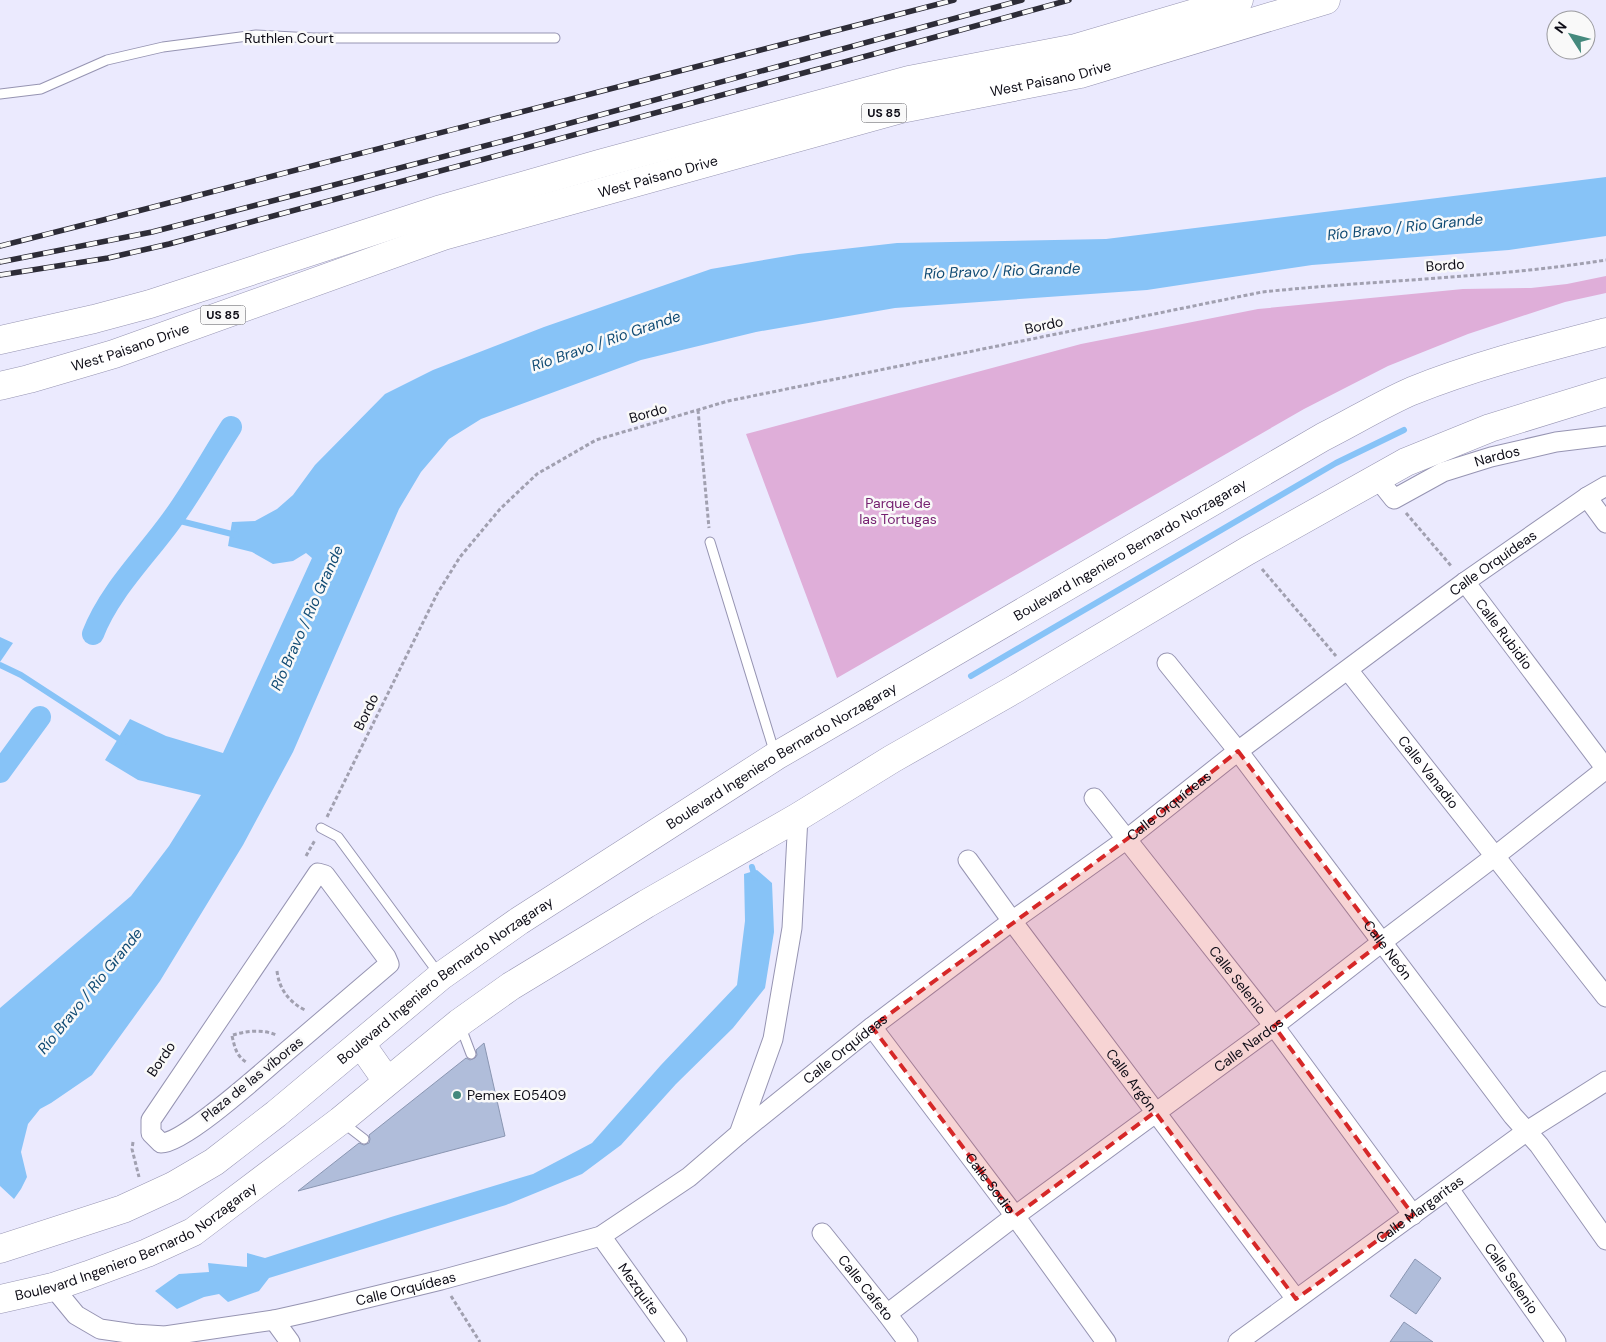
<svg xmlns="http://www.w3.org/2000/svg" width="1606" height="1342" font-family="'DM Sans',sans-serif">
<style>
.green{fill:#dfaed9}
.water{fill:#87c3f7}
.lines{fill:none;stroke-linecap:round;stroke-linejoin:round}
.stream{stroke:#87c3f7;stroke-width:6}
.canal{stroke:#87c3f7;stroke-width:22}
.building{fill:#b0bdda;stroke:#8a96b2}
.lane-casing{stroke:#9694b2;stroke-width:11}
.street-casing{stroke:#9694b2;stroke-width:21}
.primary-casing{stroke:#9694b2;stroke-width:29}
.highway-casing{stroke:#9694b2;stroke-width:29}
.path{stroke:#a1a0b0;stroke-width:3;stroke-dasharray:4 2.5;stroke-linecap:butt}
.lane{stroke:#fff;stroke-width:9}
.street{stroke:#fff;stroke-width:19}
.primary{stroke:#fff;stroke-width:28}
.highway{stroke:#fff;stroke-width:28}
.rail-casing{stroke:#2d2c37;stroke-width:5.5}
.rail{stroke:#f9f9f9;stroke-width:4;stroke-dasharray:11;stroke-linecap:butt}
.marked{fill:#d62828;fill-opacity:0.2;stroke:#d62828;stroke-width:4;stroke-dasharray:10 6;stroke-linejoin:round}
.poi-dot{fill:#44897d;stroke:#f9f9f9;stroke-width:2}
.labels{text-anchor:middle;stroke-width:5;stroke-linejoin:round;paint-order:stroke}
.shield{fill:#f9f9f9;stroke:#54545b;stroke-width:1}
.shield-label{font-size:12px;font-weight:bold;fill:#0e0d17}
.street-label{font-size:14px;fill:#0e0d17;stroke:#f9f9f9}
.park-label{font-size:14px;fill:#762171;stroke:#f9f9f9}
.poi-label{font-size:14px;fill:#0e0d17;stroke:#f9f9f9;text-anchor:start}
.water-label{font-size:15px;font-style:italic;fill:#104b74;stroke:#f9f9f9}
</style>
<rect width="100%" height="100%" fill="#ebeafe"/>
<polygon class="green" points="1606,276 1606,293 1565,302 1468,334 1388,366 1304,409 837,678 746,434 1081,344 1258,309 1463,289 1531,288 1567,284"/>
<g class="water">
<polygon points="1606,177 1606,236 1509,250 1312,265 1147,290 895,308 756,332 641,360 481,419 449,439 421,472 399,509 293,752 243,845 160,981 92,1075 51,1103 40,1109 28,1124 21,1152 27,1177 21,1189 14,1199 0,1186 0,1008 131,896 169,846 201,795 138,780 105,760 130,719 166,736 223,753 312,558 306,553 293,561 273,564 252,552 228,546 232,522 255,521 277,509 293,495 315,465 385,394 433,370 544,327 711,269 799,254 897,243 1106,239"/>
<polygon points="0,637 13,643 0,662"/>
<polygon points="757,870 772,883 774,932 765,988 733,1028 676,1084 621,1145 582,1174 506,1205 269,1278 259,1291 228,1302 219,1294 204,1297 177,1309 155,1291 179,1274 209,1272 208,1263 247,1267 247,1253 265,1258 391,1217 533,1174 592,1143 661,1065 737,985 745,921 744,874"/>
</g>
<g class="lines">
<g class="stream">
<polyline points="172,520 184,522 236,535"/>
<polyline points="0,665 21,675 124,742"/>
<polyline points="971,676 1336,463 1404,430"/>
<polyline points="752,867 755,878"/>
</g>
<g class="canal">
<path d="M93,634C109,592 145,557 171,521C193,491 211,458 231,427"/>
<polyline points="0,772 40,717"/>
</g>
</g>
<g class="building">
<polygon points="484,1043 505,1136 298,1191 359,1143 364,1145 369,1143 370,1139 369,1135 466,1058 470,1060 475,1058 477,1055 476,1050"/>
<polygon points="1415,1259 1441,1278 1416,1314 1390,1296"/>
<polygon points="1404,1322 1433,1342 1390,1342"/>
</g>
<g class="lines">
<defs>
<g id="lane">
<polyline points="0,94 41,89 107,60 163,47 256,35 313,38 555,38"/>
<polyline points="710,542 775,754"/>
<polyline points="321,828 338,837 439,974"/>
<polyline points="460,1025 471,1054"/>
<polyline points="342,1122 364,1139"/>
</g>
<g id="street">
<path id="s1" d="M1378,479L1394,499L1443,472L1491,457L1556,442L1606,436"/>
<polyline points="1587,497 1606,523"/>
<path id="s2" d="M1465,582L1606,769"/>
<path id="s3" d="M1167,663L1238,751L1513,1116L1539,1145L1606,1240"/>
<path id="s4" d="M1348,670L1606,997"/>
<path id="s5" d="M1094,798L1274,1026L1413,1215"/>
<path id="s6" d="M968,860L1012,921L1296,1299"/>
<path d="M318,873L325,875L386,957L389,964C357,991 325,1019 293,1046C270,1065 186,1143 161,1143L151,1133V1120Z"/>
<path id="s7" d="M872,1027L1015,1216L1106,1342"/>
<path id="s8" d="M739,1134L872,1027L1012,921L1127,839L1238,751L1465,582L1587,497L1606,486"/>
<path id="s9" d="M1449,1189L1556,1342"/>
<path id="s10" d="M822,1233L887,1314L908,1342"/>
<path id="s11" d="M601,1236L677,1342"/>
<path id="s12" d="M53,1287L76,1315L100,1329L134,1334L165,1336L274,1320L314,1311L441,1280L601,1236L689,1177L739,1134L773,1039L792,928L798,817"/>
<path id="s13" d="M887,1314L1015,1216L1274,1026L1382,942L1494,857L1606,769"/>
<polyline points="274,1320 290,1342"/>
<path id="s14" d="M1238,1342L1527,1131L1606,1081"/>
</g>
<g id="primary">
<polyline points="0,340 94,319 150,304 438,210 599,164 909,80 1076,48 1239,0"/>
<path id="s15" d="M0,386L29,379L114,354L443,236L901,109L1080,74L1326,0"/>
</g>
<g id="highway">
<polyline points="361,1044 387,1081"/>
<path id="s16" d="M0,1249L123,1209L173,1186L214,1162L276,1114L441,976L519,921L776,756L1323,437C1353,422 1382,404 1412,391C1474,366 1541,349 1606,332"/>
<path id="s17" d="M0,1299L53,1287L88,1275L147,1253L193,1232L340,1121L459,1023L511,986L646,904L798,817L892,759L1015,689L1247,551L1406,462L1490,428L1606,392"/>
</g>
</defs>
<use href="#lane" class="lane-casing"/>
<use href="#street" class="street-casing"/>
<use href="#primary" class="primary-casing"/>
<use href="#highway" class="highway-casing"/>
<g class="path">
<polyline points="698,410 709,528"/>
<polyline points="1406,513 1452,567"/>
<polyline points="1262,569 1336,656"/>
<path d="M327,817L437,594L460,557L500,509L537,474L596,440L728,401L1262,292C1377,280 1493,278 1606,260"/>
<polyline points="306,856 315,840"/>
<path d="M277,971C279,989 289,1002 305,1010"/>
<path d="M233,1035C246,1031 263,1029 276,1035"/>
<path d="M232,1036C235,1048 236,1055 246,1062"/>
<polyline points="133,1142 132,1149 139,1177"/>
<polyline points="451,1296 480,1342"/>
</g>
<use href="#lane" class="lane"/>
<use href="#street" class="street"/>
<use href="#primary" class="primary"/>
<use href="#highway" class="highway"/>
<defs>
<g id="rail">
<polyline points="0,246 103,220 954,0"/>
<polyline points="0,262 152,232 519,137 1022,0"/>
<polyline points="0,275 108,258 169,244 874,54 1069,0"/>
</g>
</defs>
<use href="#rail" class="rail-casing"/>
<use href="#rail" class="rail"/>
</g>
<path class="marked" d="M1238,751L1382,942L1274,1026L1413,1215L1296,1299L1155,1112L1015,1216L872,1027L1127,839Z"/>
<circle class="poi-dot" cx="457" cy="1095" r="5"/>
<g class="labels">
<g class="shield">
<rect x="861.5" y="103.5" width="45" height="19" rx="4"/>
<rect x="200.5" y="305.5" width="45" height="19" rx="4"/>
</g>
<g class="shield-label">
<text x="884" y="117">US 85</text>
<text x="223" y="319">US 85</text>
</g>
<g class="street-label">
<text x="289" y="43">Ruthlen Court</text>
<text dy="5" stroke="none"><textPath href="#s15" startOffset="1096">West Paisano Drive</textPath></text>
<text dy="5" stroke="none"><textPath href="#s15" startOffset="691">West Paisano Drive</textPath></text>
<text transform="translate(1445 265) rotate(-4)" y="5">Bordo</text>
<text transform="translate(1044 325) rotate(-12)" y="5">Bordo</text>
<text dy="5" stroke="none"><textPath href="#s15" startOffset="136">West Paisano Drive</textPath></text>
<text transform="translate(648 413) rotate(-16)" y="5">Bordo</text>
<text dy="5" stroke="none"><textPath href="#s1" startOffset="138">Nardos</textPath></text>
<text dy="5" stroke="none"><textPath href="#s16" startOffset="1336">Boulevard Ingeniero Bernardo Norzagaray</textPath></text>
<text dy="5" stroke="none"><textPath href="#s8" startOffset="946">Calle Orquídeas</textPath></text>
<text dy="5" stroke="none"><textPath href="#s2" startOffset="65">Calle Rubidio</textPath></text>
<text transform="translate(366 712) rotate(-64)" y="5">Bordo</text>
<text dy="5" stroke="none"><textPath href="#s16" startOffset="931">Boulevard Ingeniero Bernardo Norzagaray</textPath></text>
<text dy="5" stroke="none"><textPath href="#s4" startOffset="130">Calle Vanadio</textPath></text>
<text dy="5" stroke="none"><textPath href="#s8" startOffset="541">Calle Orquídeas</textPath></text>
<text dy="5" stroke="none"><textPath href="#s3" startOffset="362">Calle Neón</textPath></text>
<text dy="5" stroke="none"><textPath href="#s5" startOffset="232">Calle Selenio</textPath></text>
<text dy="5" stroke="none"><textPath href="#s16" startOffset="526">Boulevard Ingeniero Bernardo Norzagaray</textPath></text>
<text dy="5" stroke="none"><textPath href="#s13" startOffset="451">Calle Nardos</textPath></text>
<text dy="5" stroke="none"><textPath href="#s8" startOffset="136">Calle Orquídeas</textPath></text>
<text transform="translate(161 1059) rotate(-56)" y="5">Bordo</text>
<text transform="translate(252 1079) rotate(-39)" y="5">Plaza de las víboras</text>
<text dy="5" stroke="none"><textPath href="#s6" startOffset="274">Calle Argón</textPath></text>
<text dy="5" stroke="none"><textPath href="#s7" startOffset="196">Calle Sodio</textPath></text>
<text dy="5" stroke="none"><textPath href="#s14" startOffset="225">Calle Margaritas</textPath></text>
<text dy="5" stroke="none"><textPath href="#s17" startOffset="149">Boulevard Ingeniero Bernardo Norzagaray</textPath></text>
<text dy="5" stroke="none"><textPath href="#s9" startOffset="109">Calle Selenio</textPath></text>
<text dy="5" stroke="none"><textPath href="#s10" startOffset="70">Calle Cafeto</textPath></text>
<text dy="5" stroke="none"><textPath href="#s12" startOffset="375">Calle Orquídeas</textPath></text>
<text dy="5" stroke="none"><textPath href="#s11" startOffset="65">Mezquite</textPath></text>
</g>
<g class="park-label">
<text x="898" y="508">Parque de<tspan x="898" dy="16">las Tortugas</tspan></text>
</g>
<g class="poi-label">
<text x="467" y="1100">Pemex E05409</text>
</g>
<g class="water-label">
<text transform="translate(1405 227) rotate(-6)" y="5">Río Bravo / Rio Grande</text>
<text transform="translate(1002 271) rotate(-2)" y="5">Río Bravo / Rio Grande</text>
<text transform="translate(606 341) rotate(-19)" y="5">Río Bravo / Rio Grande</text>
<text transform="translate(307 618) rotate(-66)" y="5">Río Bravo / Rio Grande</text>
<text transform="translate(90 991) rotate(-51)" y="5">Río Bravo / Rio Grande</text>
</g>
</g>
<g transform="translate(1571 35) rotate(306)"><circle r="24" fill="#f9f9f9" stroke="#9b9b9f"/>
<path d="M0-4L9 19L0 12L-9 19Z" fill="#44897d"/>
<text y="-8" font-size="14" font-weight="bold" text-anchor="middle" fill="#0e0d17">N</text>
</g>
</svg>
